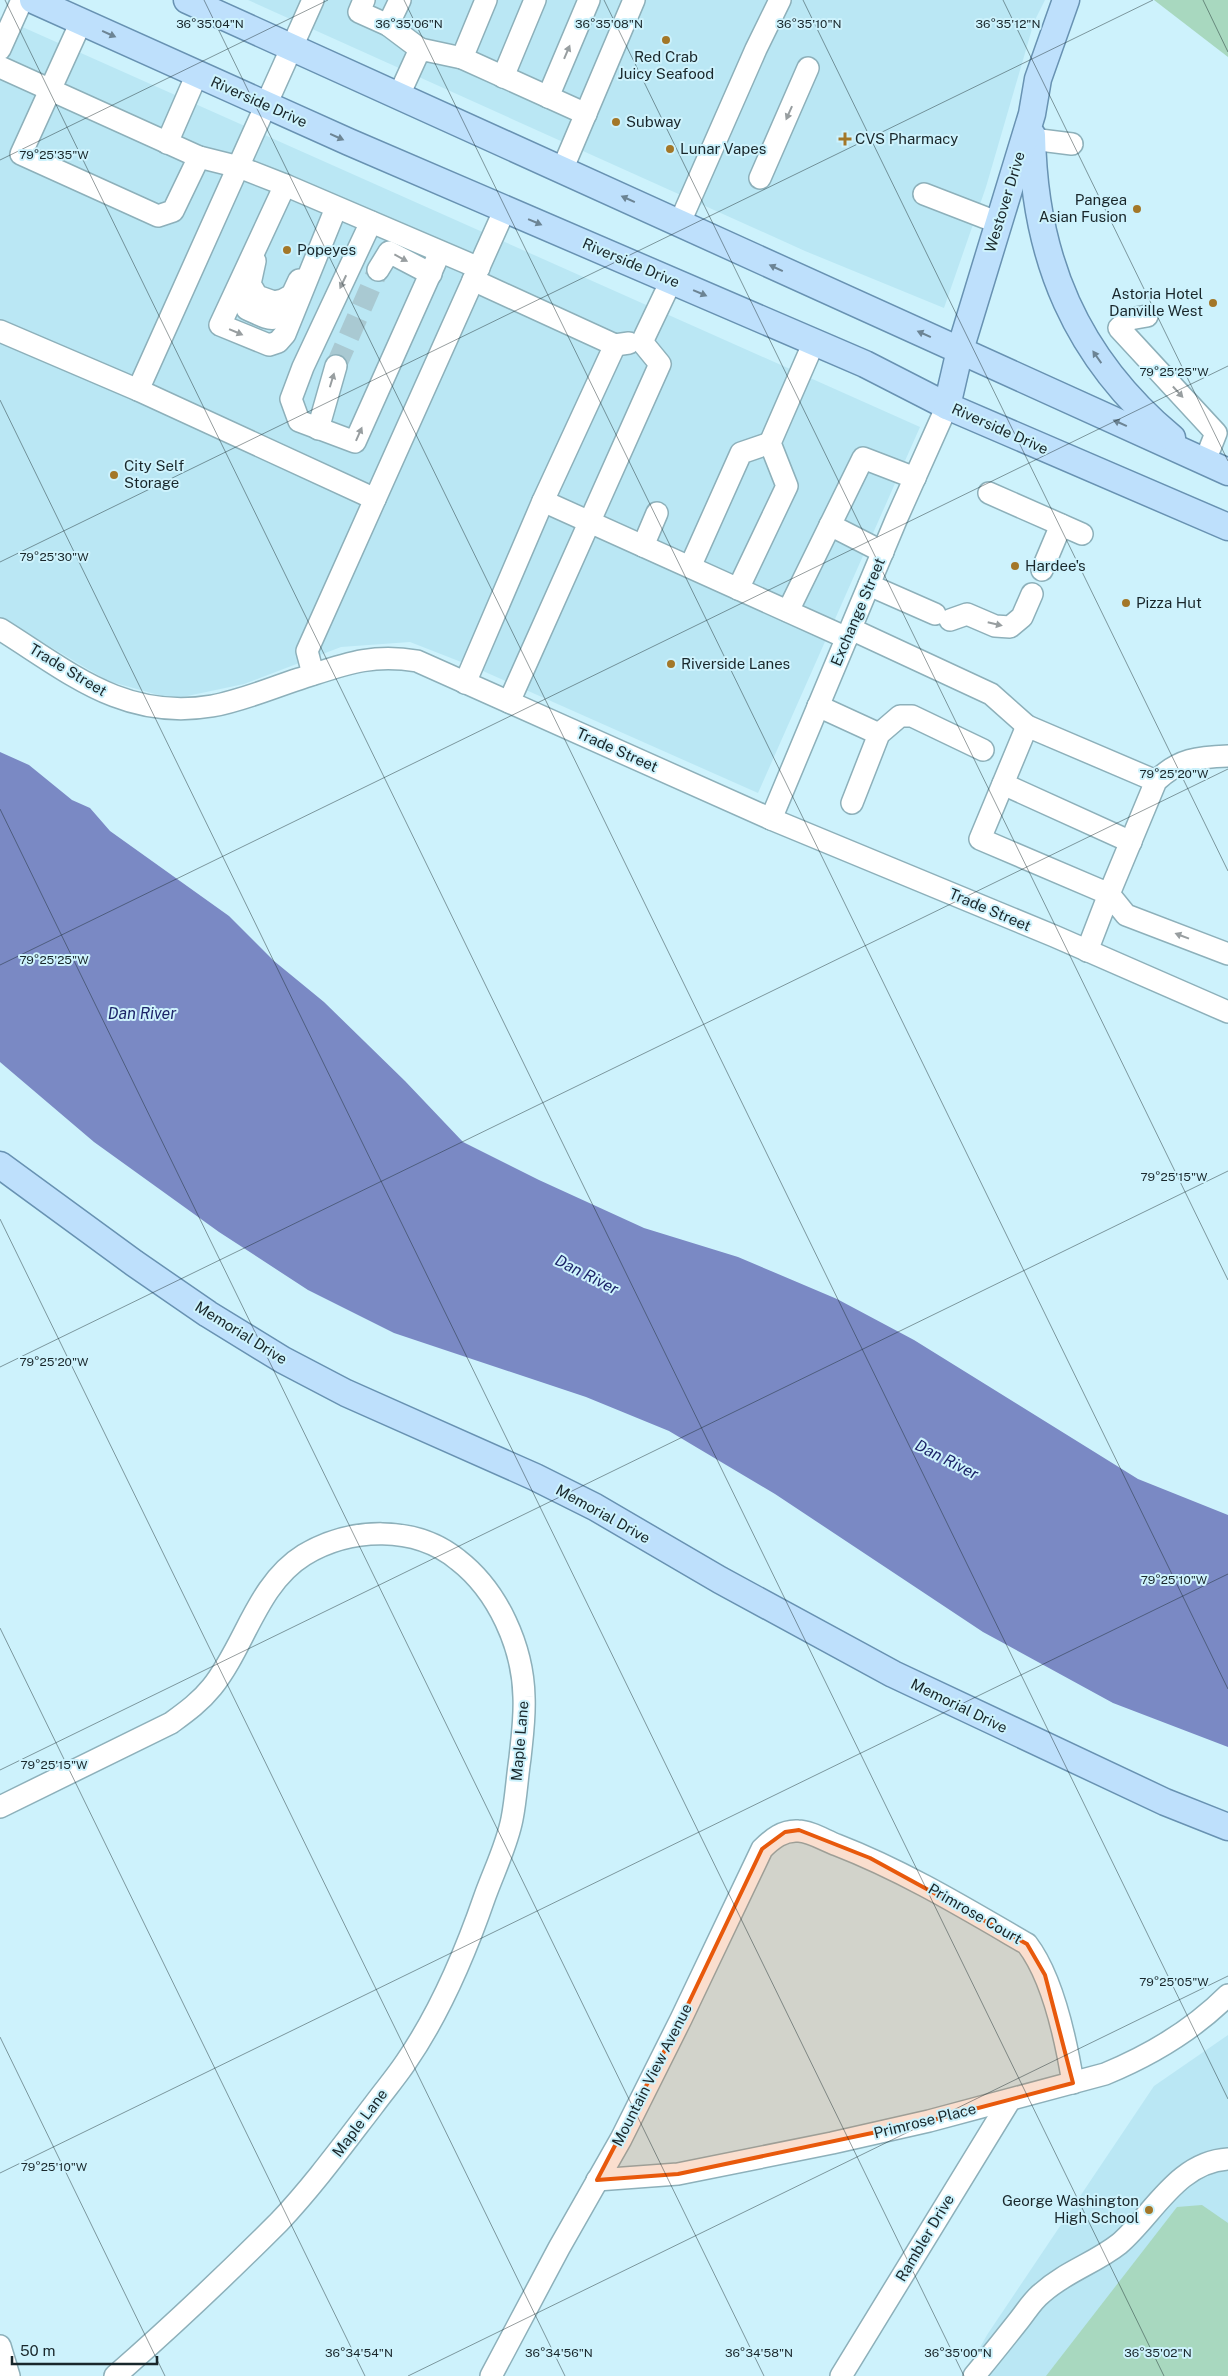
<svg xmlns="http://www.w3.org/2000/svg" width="1228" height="2376" font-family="'Public Sans',sans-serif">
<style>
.built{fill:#bae7f4}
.green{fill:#a8d8bf}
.water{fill:#7a89c4}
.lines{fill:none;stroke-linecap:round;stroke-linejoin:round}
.minor-tunnel{stroke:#a9c9d2;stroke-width:21;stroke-dasharray:21 11;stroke-linecap:butt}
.minor-casing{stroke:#8db0ba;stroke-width:24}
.major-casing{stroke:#6892b2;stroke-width:29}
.minor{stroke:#fff;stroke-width:21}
.major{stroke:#bee0fc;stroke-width:26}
.oneway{fill:#6c8494}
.oneway2{fill:#989ea0}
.marked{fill:#e8590c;fill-opacity:0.2;stroke:#e8590c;stroke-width:4;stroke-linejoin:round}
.ticks{fill:none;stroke:#19272b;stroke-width:1;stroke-opacity:0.45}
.poi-dot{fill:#a37728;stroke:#cdf2fc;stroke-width:2}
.labels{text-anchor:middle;stroke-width:4;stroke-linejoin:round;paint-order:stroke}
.poi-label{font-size:15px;fill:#19272b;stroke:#cdf2fc;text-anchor:start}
.street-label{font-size:15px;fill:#19272b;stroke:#cdf2fc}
.water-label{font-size:16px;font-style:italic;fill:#1c2368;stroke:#cdf2fc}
.ticks-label{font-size:12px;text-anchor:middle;fill:#19272b;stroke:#cdf2fc;stroke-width:4;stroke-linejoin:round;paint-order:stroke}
</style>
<rect width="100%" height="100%" fill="#cdf2fc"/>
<g class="built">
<polygon points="248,0 1045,0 1034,22 986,187 944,308 805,251"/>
<polygon points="0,17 920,427 758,793 474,667 410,642 341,647 244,684 173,699 108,681 0,617"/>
<polygon points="1228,2035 1228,2376 964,2376 987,2335 1154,2086"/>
</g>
<g class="green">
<polygon points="1154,0 1228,0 1228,57"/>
<polygon points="1202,2205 1228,2223 1228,2376 1046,2376 1177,2207"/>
</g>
<polygon class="water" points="0,752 29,765 72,800 90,808 110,831 229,916 274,961 324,1002 405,1081 463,1142 539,1180 644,1228 738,1257 837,1299 914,1340 1138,1479 1228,1515 1228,1747 1113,1703 983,1632 775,1494 669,1431 586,1397 394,1333 308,1290 219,1232 94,1142 0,1062"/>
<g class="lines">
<polyline class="minor-tunnel" points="336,366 378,270"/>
<defs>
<g id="minor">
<polyline points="364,0 359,12 388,25 420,49"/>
<polyline points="81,22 21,154 158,216 173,211 199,157"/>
<polyline points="388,25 400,0"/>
<polyline points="0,49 22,0"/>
<polyline points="462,58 486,0"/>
<polyline points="0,67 199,157 239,167 285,185 479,268"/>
<polyline points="503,77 535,0"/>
<polyline points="399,95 420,49 462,58 586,114"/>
<polyline points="548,97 589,0"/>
<polyline points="1032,139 1072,144"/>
<polyline points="167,143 197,74"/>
<polyline points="562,170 634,0"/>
<polyline points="760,178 808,68"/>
<polyline points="285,185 220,325 269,345 278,342 285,334 336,208"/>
<polyline points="924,194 999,223"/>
<polyline points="371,222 303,367 291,399 299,421 355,442 440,252"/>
<polyline points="680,222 756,49 780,0"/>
<polyline points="255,261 250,284 257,296 274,302 283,300 292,295 299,280"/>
<polyline points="378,270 389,252 431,274"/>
<polyline points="473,280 615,345 629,343"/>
<path d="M250,284L244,298L247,309C273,321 277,326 290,298"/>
<polyline points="1147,316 1130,319 1119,328 1216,433 1205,461"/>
<polyline points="0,331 138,390 375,499"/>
<polyline points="642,342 671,281"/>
<polyline points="138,390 313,0"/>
<polyline points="318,429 336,366"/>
<polyline points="989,493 1082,534"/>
<polyline points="543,501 847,638"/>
<polyline points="830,525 883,552"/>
<polyline points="643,546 657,513"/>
<polyline points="690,567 741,453 770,443"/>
<polyline points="1042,570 1061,525"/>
<polyline points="869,585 935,614"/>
<polyline points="738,589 787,486 770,443 814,342"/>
<polyline points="788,611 863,458 915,478"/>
<polyline points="950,620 967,614 995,626 1010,627 1022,617 1032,594"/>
<path d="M0,629C69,672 124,721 212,706C241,701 271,688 299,679C343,665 370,653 417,661L771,819L1054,936L1228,1012"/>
<polyline points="851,629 991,694 1027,726"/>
<polyline points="313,674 307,651 505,209"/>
<polyline points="465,683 543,501 615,345"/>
<polyline points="509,702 660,364 642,342"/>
<polyline points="818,706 879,734"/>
<path d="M1156,781L1027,726L980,839L1109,894L1156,781C1179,759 1198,757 1228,756"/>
<polyline points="1003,784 1131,842"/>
<polyline points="852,803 879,734 900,716 912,716 983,750"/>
<polyline points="771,819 896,520 947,406"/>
<polyline points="1087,951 1109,894 1126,915 1228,954"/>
<path d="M0,1807L171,1723C186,1712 200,1702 212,1687C245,1646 257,1584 304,1555C351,1527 415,1525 458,1560C498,1591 523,1647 524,1697C525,1718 522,1738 520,1758C517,1778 516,1799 512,1819C507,1845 494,1871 485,1896C466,1951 439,2014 406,2062C396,2077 384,2091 373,2106C343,2145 313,2186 279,2222C226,2275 171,2327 115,2376"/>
<path d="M597,2180L678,2174L832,2143L929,2121L1105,2074C1151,2055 1192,2031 1228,1995"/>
<polyline points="0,2346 9,2376"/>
<path d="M491,2376L559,2248L621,2139L681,2019L762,1849C772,1839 783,1830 798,1831C810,1831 826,1841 837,1845C904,1871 965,1908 1027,1944C1053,1978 1066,2040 1073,2083"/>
<polyline points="841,2376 1010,2100"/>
<path d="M974,2376C990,2357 1005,2338 1020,2319C1027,2310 1033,2300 1042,2293C1065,2272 1095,2263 1119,2244C1153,2215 1177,2162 1228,2159"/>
</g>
<g id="major">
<polyline points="33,0 349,142 865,364 947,406 1228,527"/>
<polyline points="187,0 1228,472"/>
<path d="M1032,135C1034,258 1076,358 1172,438"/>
<polyline points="947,406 960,350 1032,114 1038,79 1066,0"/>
<polyline points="0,1165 134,1263 208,1314 283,1360 346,1393 535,1477 595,1507 720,1580 893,1674 1165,1802 1228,1827"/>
</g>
</defs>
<use href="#minor" class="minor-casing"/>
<use href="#major" class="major-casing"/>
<use href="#minor" class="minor"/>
<use href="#major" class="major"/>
</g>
<defs><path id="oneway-solid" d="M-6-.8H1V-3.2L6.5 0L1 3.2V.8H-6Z" transform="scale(1.25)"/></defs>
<g class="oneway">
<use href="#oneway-solid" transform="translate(109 34) rotate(24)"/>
<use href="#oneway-solid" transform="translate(337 137) rotate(24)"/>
<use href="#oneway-solid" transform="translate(628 199) rotate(-156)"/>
<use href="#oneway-solid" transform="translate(535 222) rotate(23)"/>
<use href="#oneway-solid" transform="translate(776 268) rotate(-155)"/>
<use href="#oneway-solid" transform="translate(700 293) rotate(23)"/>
<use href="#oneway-solid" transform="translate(924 334) rotate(-156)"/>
<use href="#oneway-solid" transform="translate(1097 357) rotate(-125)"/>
<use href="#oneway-solid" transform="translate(1120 423) rotate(-156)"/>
</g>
<g class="oneway2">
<use href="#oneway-solid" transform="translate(567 52) rotate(-67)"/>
<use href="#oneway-solid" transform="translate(789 113) rotate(114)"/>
<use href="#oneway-solid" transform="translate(401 258) rotate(28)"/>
<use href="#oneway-solid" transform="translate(343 282) rotate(115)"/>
<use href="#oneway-solid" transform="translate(236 332) rotate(23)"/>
<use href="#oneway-solid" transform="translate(332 380) rotate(-73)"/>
<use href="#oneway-solid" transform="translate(1178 392) rotate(47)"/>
<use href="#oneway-solid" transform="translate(359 434) rotate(-66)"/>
<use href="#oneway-solid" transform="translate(995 624) rotate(13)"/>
<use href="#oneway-solid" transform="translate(1182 936) rotate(-159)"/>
</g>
<path class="marked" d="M799,1830L870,1858L1027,1944L1045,1975L1073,2083L929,2121L678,2174L597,2180L681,2019L762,1849L785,1832Z"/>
<path class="ticks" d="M5,0L1164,2376M204,0L1228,2099M404,0L1228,1689M604,0L1228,1280M803,0L1228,871M1003,0L1228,461M1203,0L1228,52M0,160L328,0M0,400L964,2376M0,562L1153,0M0,809L764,2376M0,965L1228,366M0,1219L565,2376M0,1367L1228,769M0,1628L365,2376M0,1770L1228,1171M0,2037L165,2376M0,2173L1228,1574M408,2376L1228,1976"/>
<g class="poi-dot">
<circle cx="666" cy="40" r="5"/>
<circle cx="616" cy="122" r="5"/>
<path d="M842.5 131.5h5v5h5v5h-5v5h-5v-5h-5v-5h5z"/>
<circle cx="670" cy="149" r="5"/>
<circle cx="1137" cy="209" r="5"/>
<circle cx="287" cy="250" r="5"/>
<circle cx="1213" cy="303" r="5"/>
<circle cx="114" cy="475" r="5"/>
<circle cx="1015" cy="566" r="5"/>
<circle cx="1126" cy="603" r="5"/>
<circle cx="671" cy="664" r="5"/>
<circle cx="1149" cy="2210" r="5"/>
</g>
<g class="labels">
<g class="poi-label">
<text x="666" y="62" text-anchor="middle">Red Crab<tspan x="666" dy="17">Juicy Seafood</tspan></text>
<text x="626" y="127">Subway</text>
<text x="855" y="144">CVS Pharmacy</text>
<text x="680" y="154">Lunar Vapes</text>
<text x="1127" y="205" text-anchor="end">Pangea<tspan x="1127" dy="17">Asian Fusion</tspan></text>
<text x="297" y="255">Popeyes</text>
<text x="1203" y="299" text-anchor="end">Astoria Hotel<tspan x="1203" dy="17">Danville West</tspan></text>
<text x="124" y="471">City Self<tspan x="124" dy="17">Storage</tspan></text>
<text x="1025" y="571">Hardee's</text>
<text x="1136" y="608">Pizza Hut</text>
<text x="681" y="669">Riverside Lanes</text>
<text x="1139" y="2206" text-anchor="end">George Washington<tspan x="1139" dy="17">High School</tspan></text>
</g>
<g class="street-label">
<text transform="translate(259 102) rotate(24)" y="5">Riverside Drive</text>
<text transform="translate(1005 202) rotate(-73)" y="5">Westover Drive</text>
<text transform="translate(631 263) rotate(23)" y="5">Riverside Drive</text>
<text transform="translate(1000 429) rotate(24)" y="5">Riverside Drive</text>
<text transform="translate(858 612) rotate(-67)" y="5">Exchange Street</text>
<text transform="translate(68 670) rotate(31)" y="5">Trade Street</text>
<text transform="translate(617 750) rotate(24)" y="5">Trade Street</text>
<text transform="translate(990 910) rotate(23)" y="5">Trade Street</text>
<text transform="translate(241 1333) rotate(32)" y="5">Memorial Drive</text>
<text transform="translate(603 1514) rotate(29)" y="5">Memorial Drive</text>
<text transform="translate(959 1706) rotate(26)" y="5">Memorial Drive</text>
<text transform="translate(520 1741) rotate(-85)" y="5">Maple Lane</text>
<text transform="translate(975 1914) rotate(30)" y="5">Primrose Court</text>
<text transform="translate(652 2075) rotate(-63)" y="5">Mountain View Avenue</text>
<text transform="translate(925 2121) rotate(-14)" y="5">Primrose Place</text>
<text transform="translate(360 2123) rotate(-53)" y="5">Maple Lane</text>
<text transform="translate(925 2238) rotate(-59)" y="5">Rambler Drive</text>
</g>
<g class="water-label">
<text x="142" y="1019">Dan River</text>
<text transform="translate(587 1274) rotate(27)" y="6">Dan River</text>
<text transform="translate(947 1459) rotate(27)" y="6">Dan River</text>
</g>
</g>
<g class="ticks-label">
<text x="210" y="28">36°35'04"N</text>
<text x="409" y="28">36°35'06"N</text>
<text x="809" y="28">36°35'10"N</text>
<text x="1008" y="28">36°35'12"N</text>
<text x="609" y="28">36°35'08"N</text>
<text x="54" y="159">79°25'35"W</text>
<text x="1174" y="376">79°25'25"W</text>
<text x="54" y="561">79°25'30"W</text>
<text x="1174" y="778">79°25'20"W</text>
<text x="54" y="964">79°25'25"W</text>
<text x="1174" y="1181">79°25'15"W</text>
<text x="54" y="1366">79°25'20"W</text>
<text x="1174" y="1584">79°25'10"W</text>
<text x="54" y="1769">79°25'15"W</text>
<text x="1174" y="1986">79°25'05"W</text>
<text x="54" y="2171">79°25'10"W</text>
<text x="359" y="2357">36°34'54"N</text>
<text x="559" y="2357">36°34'56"N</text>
<text x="759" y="2357">36°34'58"N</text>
<text x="958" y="2357">36°35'00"N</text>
<text x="1158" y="2357">36°35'02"N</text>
</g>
<path d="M12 2356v8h145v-8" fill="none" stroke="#19272b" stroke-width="2.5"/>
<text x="20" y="2356" font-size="15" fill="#19272b" stroke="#cdf2fc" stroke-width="4" paint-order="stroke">50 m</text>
</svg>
